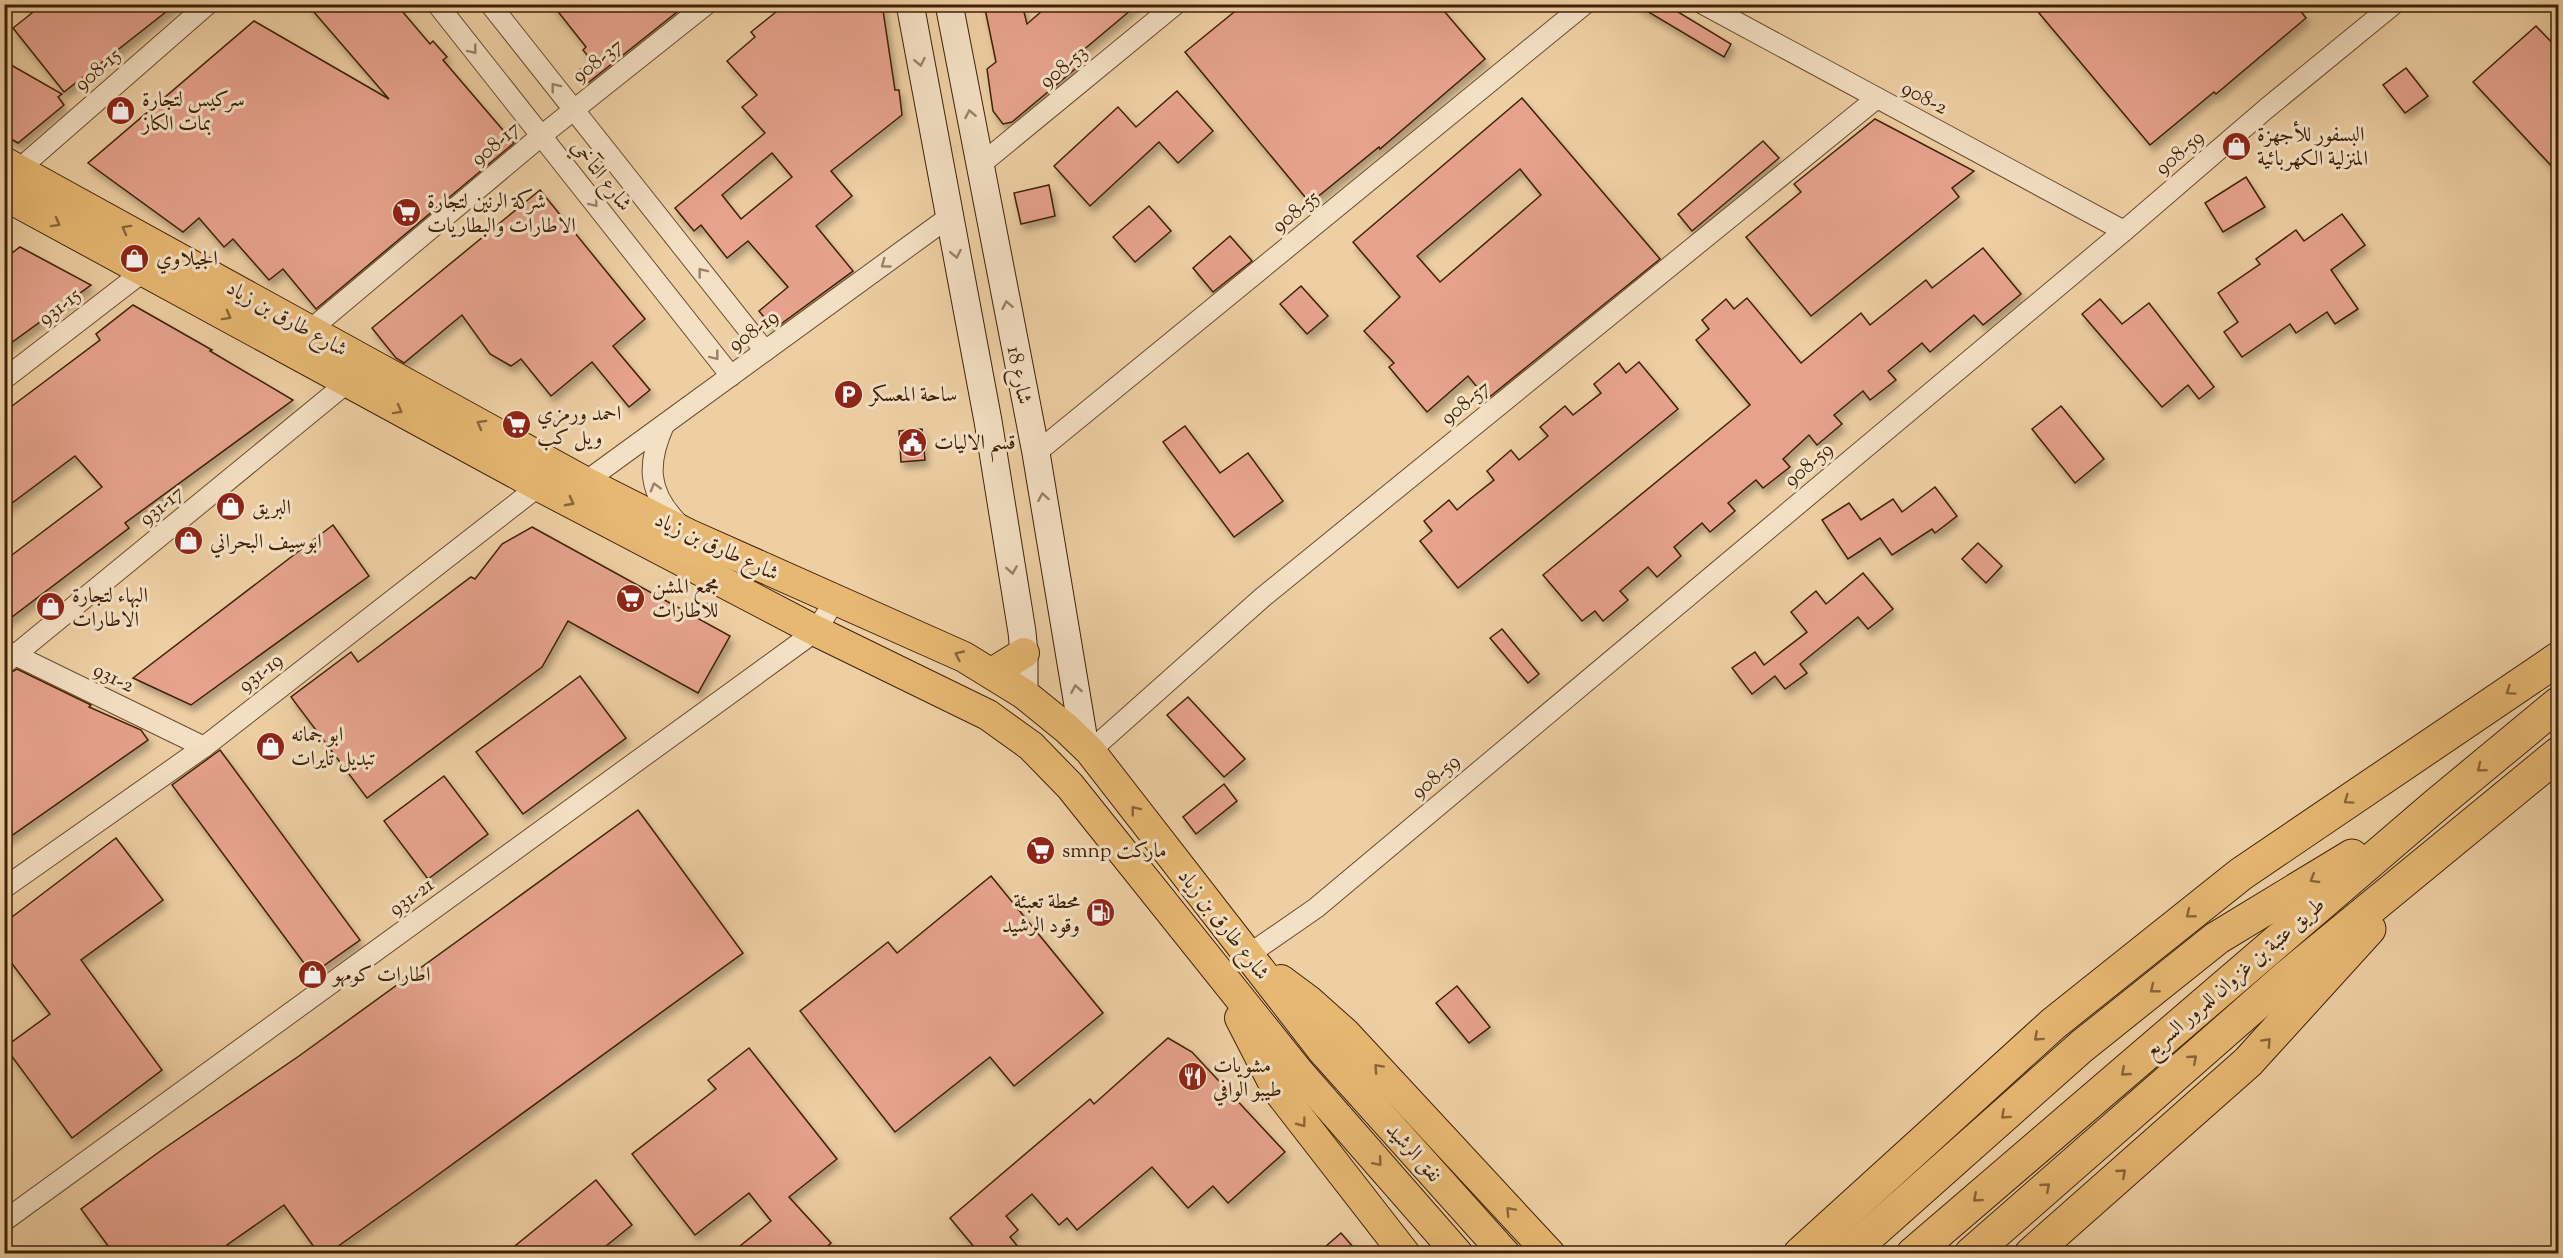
<svg xmlns="http://www.w3.org/2000/svg" width="2563" height="1258" font-family="'Sorts Mill Goudy',Amiri,serif">
<style>
.building{fill:#e6a28d;stroke:#3f2106;stroke-width:1.5;fill-rule:evenodd;filter:url(#shadow)}
.lines{fill:none;stroke-linecap:round;stroke-linejoin:round}
.street-casing{stroke:#6b4c2e;stroke-width:22}
.secondary-casing{stroke:#3f2106;stroke-width:29}
.primary-casing{stroke:#3f2106;stroke-width:32}
.highway-casing{stroke:#3f2106;stroke-width:35}
.street{stroke:#f4e0c4;stroke-width:20}
.secondary{stroke:#f4e0c4;stroke-width:27}
.primary{stroke:#e7b872;stroke-width:30}
.highway{stroke:#e7b872;stroke-width:33}
.oneway{stroke:#9a8065}
.oneway2{stroke:#8b6537}
.labels{text-anchor:middle;stroke-width:6;stroke-linejoin:round;paint-order:stroke}
.street-label{font-size:21px;fill:#3f2106;stroke:#f4e0c4}
.poi-label{font-size:21px;fill:#3f2106;stroke:#f4e0c4;text-anchor:start}
</style>
<defs>
<filter id="shadow"><feDropShadow dx="3.5" dy="6" stdDeviation="3" flood-color="#0004"/></filter>
</defs>
<rect width="100%" height="100%" fill="#eecfa4"/>
<filter id="stains"><feTurbulence type="fractalNoise" baseFrequency=".00333" numOctaves="4"/><feColorMatrix values="0 0 0 0 .2 0 0 0 0 .09 0 0 0 0 .02 0 0 0 .5 -.17"/></filter>
<radialGradient id="worn" r=".72"><stop offset=".6" stop-color="#630" stop-opacity="0"/><stop offset="1" stop-color="#630" stop-opacity=".3"/></radialGradient>
<g class="building">
<polygon points="24,4 176,4 64,92 13,28 32,13"/>
<polygon points="307,4 396,4 430,44 433,41 447,57 443,60 514,143 316,309 283,269 269,280 233,239 224,247 199,218 183,232 88,163 254,21 389,99"/>
<polygon points="552,4 687,4 589,82 586,82 578,71 592,61 583,50 586,47"/>
<path d="M786,4H882L895,90H899L902,115L831,171L852,196L816,226L853,271L774,329L759,311L788,287L748,241L727,258L701,225L694,231L675,208L765,133L742,107L757,95L727,61L755,37L751,32ZM772,153L792,177L741,219L722,195Z"/>
<polygon points="984,4 1022,4 1027,24 1050,4 1138,4 1075,57 1081,64 1012,122 1003,124 993,111 987,69 996,62"/>
<polygon points="1244,4 1438,4 1485,59 1380,149 1379,147 1310,203 1185,52"/>
<polygon points="1635,4 1665,4 1731,44 1724,57"/>
<polygon points="2048,4 2295,4 2306,18 2216,94 2214,92 2150,145 2039,13"/>
<polygon points="2536,26 2559,50 2559,174 2473,82"/>
<polygon points="4,61 62,94 58,97 64,105 18,143 4,135"/>
<polygon points="2406,68 2428,96 2405,113 2383,85"/>
<polygon points="1177,91 1213,131 1178,163 1159,142 1090,206 1054,166 1118,107 1136,127"/>
<path d="M1522,98L1660,259L1487,399L1468,376L1427,412L1389,367L1394,363L1364,331L1400,297L1353,242ZM1520,169L1541,195L1440,282L1417,256Z"/>
<polygon points="1875,119 1974,171 1952,188 1959,197 1811,316 1746,237 1801,192 1794,184"/>
<polygon points="1763,141 1779,158 1692,231 1678,214"/>
<polygon points="2246,177 2265,207 2223,232 2205,203"/>
<polygon points="1049,185 1055,216 1021,224 1014,193"/>
<polygon points="540,190 645,319 613,346 650,390 629,407 592,362 551,396 521,359 511,366 490,354 462,315 404,363 396,358 372,328"/>
<polygon points="1149,206 1171,231 1135,262 1113,237"/>
<polygon points="2342,214 2365,245 2331,270 2358,309 2335,324 2327,312 2296,333 2290,324 2242,357 2224,332 2238,322 2218,293 2260,264 2256,259 2296,230 2304,241"/>
<polygon points="1230,236 1252,261 1213,292 1193,268"/>
<polygon points="20,247 91,285 4,348 4,259"/>
<polygon points="1983,248 2021,294 1983,325 1974,315 1930,352 1922,343 1888,371 1896,380 1870,400 1863,391 1834,415 1842,424 1817,445 1809,435 1783,459 1790,467 1763,488 1756,480 1728,503 1735,511 1710,532 1702,523 1674,547 1681,556 1657,577 1648,567 1620,591 1628,600 1603,621 1595,611 1582,621 1543,575 1750,405 1696,340 1709,329 1702,320 1726,299 1734,309 1747,298 1801,363 1861,313 1870,325 1926,280 1932,288"/>
<polygon points="1301,286 1328,316 1307,334 1280,304"/>
<polygon points="2100,299 2122,324 2149,303 2214,387 2199,399 2188,385 2162,407 2082,314"/>
<polygon points="133,305 212,350 210,351 293,400 125,523 129,528 4,623 4,561 102,487 75,456 4,509 4,412 100,340 96,334"/>
<polygon points="1639,362 1678,409 1458,588 1420,541 1432,531 1424,521 1449,500 1457,510 1470,499 1494,480 1487,471 1511,450 1519,460 1548,436 1540,427 1565,406 1573,415 1601,393 1594,384 1619,363 1626,373"/>
<polygon points="2061,406 2104,459 2075,483 2032,429"/>
<polygon points="1185,426 1220,473 1248,453 1283,501 1234,537 1163,442"/>
<polygon points="922,429 925,460 901,462 899,431"/>
<polygon points="1935,487 1957,516 1935,533 1932,529 1892,555 1880,538 1848,559 1822,520 1849,503 1861,520 1893,499 1902,512"/>
<polygon points="333,525 369,576 191,705 133,678"/>
<polygon points="532,527 730,636 698,693 568,621 542,667 367,798 291,697 351,652 358,662 471,577 475,579 502,544"/>
<polygon points="1978,543 2002,566 1986,583 1962,559"/>
<polygon points="1863,573 1893,609 1868,629 1858,617 1800,664 1807,673 1785,689 1775,676 1752,694 1732,668 1755,652 1764,665 1807,632 1791,612 1816,591 1826,604"/>
<polygon points="1502,629 1539,674 1528,683 1490,638"/>
<polygon points="17,669 91,705 89,707 141,730 148,740 4,841 4,676"/>
<polygon points="580,676 626,738 523,814 476,752"/>
<polygon points="1188,697 1245,759 1224,777 1167,715"/>
<polygon points="220,750 360,940 312,974 172,785"/>
<polygon points="444,776 488,834 428,879 384,821"/>
<polygon points="1224,784 1237,801 1196,834 1183,817"/>
<polygon points="638,810 743,953 417,1190 327,1254 319,1254 284,1205 227,1245 233,1254 114,1254 81,1209 159,1152 299,1056"/>
<polygon points="116,838 163,900 81,960 162,1070 72,1138 5,1047 50,1014 4,953 4,923"/>
<polygon points="991,876 1103,1013 1014,1086 990,1057 895,1132 800,1011 888,942 897,953"/>
<polygon points="1457,986 1490,1027 1469,1043 1436,1003"/>
<polygon points="1168,1038 1192,1052 1285,1152 1228,1203 1213,1186 1188,1208 1152,1167 1077,1230 1067,1218 1059,1225 1032,1194 1006,1216 1018,1230 1010,1237 1024,1254 980,1254 950,1218 1090,1099 1094,1104"/>
<polygon points="749,1048 837,1159 789,1197 831,1243 819,1254 730,1254 771,1221 749,1193 695,1235 632,1154 716,1089 708,1080"/>
<polygon points="596,1180 632,1225 596,1254 505,1254"/>
<polygon points="1341,1233 1359,1254 1317,1254"/>
</g>
<g class="lines">
<defs>
<g id="street">
<polyline points="437,4 731,376"/>
<polyline points="490,4 765,351"/>
<polyline points="1703,4 2124,231"/>
<polyline points="980,165 1176,4"/>
<polyline points="18,170 208,4"/>
<polyline points="310,330 541,136 707,4"/>
<polyline points="4,379 144,271"/>
<path d="M664,425C647,463 647,492 678,523"/>
<polyline points="1036,453 1585,4"/>
<polyline points="585,482 949,217"/>
<polyline points="7,651 204,747"/>
<polyline points="4,664 348,382"/>
<polyline points="1090,751 1263,597 1877,98"/>
<polyline points="4,888 204,747 539,486"/>
<polyline points="1248,955 1316,908 2124,231 2267,108 2394,4"/>
<polyline points="4,1221 816,631 835,600"/>
</g>
<g id="secondary">
<polyline points="910,4 988,421 1022,632 1024,653 1024,694"/>
<polyline points="949,4 1036,453 1085,747"/>
</g>
<g id="primary">
<polyline points="4,162 585,482 688,534 964,657 1024,694 1066,728 1090,751 1323,1051 1505,1254"/>
<polyline points="4,195 539,486 816,631 988,715 1031,746 1070,786 1298,1071 1458,1254"/>
<polyline points="992,673 1024,653"/>
<polyline points="1281,980 1308,1000 1345,1033 1550,1254"/>
<polyline points="1240,1018 1276,1088 1405,1254"/>
</g>
<g id="highway">
<polyline points="1800,1254 2053,1024 2241,874 2558,659"/>
<polyline points="1848,1254 2082,1046 2217,938 2352,856"/>
<polyline points="1913,1254 2436,805 2558,704"/>
<polyline points="1971,1254 2288,976 2558,754"/>
<polyline points="2031,1254 2248,1062 2369,929"/>
</g>
</defs>
<use href="#street" class="street-casing"/>
<use href="#secondary" class="secondary-casing"/>
<use href="#primary" class="primary-casing"/>
<use href="#highway" class="highway-casing"/>
<use href="#street" class="street"/>
<use href="#secondary" class="secondary"/>
<use href="#primary" class="primary"/>
<use href="#highway" class="highway"/>
</g>
<defs><path id="oneway-chevron" d="M-2-3.5L2.5 0L-2 3.5" fill="none" stroke-width="1.6" stroke-linecap="round" stroke-linejoin="round" transform="scale(1.5)"/></defs>
<g class="oneway">
<use href="#oneway-chevron" transform="translate(473 50) rotate(52)"/>
<use href="#oneway-chevron" transform="translate(920 62) rotate(79)"/>
<use href="#oneway-chevron" transform="translate(555 87) rotate(-128)"/>
<use href="#oneway-chevron" transform="translate(970 114) rotate(-101)"/>
<use href="#oneway-chevron" transform="translate(594 203) rotate(52)"/>
<use href="#oneway-chevron" transform="translate(956 254) rotate(79)"/>
<use href="#oneway-chevron" transform="translate(885 264) rotate(144)"/>
<use href="#oneway-chevron" transform="translate(702 272) rotate(-128)"/>
<use href="#oneway-chevron" transform="translate(1007 305) rotate(-101)"/>
<use href="#oneway-chevron" transform="translate(715 356) rotate(52)"/>
<use href="#oneway-chevron" transform="translate(655 487) rotate(-106)"/>
<use href="#oneway-chevron" transform="translate(1043 497) rotate(-100)"/>
<use href="#oneway-chevron" transform="translate(1012 570) rotate(81)"/>
<use href="#oneway-chevron" transform="translate(1076 689) rotate(-100)"/>
</g>
<g class="oneway2">
<use href="#oneway-chevron" transform="translate(56 223) rotate(29)"/>
<use href="#oneway-chevron" transform="translate(126 229) rotate(-151)"/>
<use href="#oneway-chevron" transform="translate(227 316) rotate(29)"/>
<use href="#oneway-chevron" transform="translate(398 410) rotate(29)"/>
<use href="#oneway-chevron" transform="translate(481 424) rotate(-151)"/>
<use href="#oneway-chevron" transform="translate(570 502) rotate(28)"/>
<use href="#oneway-chevron" transform="translate(959 655) rotate(-155)"/>
<use href="#oneway-chevron" transform="translate(2510 691) rotate(146)"/>
<use href="#oneway-chevron" transform="translate(2481 768) rotate(141)"/>
<use href="#oneway-chevron" transform="translate(2348 800) rotate(145)"/>
<use href="#oneway-chevron" transform="translate(1135 810) rotate(-128)"/>
<use href="#oneway-chevron" transform="translate(2314 879) rotate(149)"/>
<use href="#oneway-chevron" transform="translate(2190 914) rotate(141)"/>
<use href="#oneway-chevron" transform="translate(2154 989) rotate(141)"/>
<use href="#oneway-chevron" transform="translate(2038 1037) rotate(138)"/>
<use href="#oneway-chevron" transform="translate(2267 1042) rotate(-47)"/>
<use href="#oneway-chevron" transform="translate(2193 1059) rotate(-41)"/>
<use href="#oneway-chevron" transform="translate(1378 1068) rotate(-133)"/>
<use href="#oneway-chevron" transform="translate(2125 1072) rotate(139)"/>
<use href="#oneway-chevron" transform="translate(2005 1115) rotate(138)"/>
<use href="#oneway-chevron" transform="translate(1302 1123) rotate(53)"/>
<use href="#oneway-chevron" transform="translate(1378 1162) rotate(49)"/>
<use href="#oneway-chevron" transform="translate(2122 1173) rotate(-41)"/>
<use href="#oneway-chevron" transform="translate(2046 1187) rotate(-41)"/>
<use href="#oneway-chevron" transform="translate(1977 1198) rotate(139)"/>
<use href="#oneway-chevron" transform="translate(1510 1211) rotate(-133)"/>
</g>
<defs>
<symbol id="shop-disc" viewBox="-11 -11 22 22"><circle r="9.5" fill="#8f2418" stroke="#f4e0c4"/><path d="M-5-2.5h2.3a2.7 3.5 0 0 1 5.4 0H5L5.5 6h-11ZM-1.5-2.5h3a1.5 2.3 0 0 0-3 0Z" fill="#fff"/></symbol>
<symbol id="supermarket-disc" viewBox="-11 -11 22 22"><circle r="9.5" fill="#8f2418" stroke="#f4e0c4"/><path d="M-6-5.5h2.5l.6 2H6L4.5 2H-2.5L-4.4-4H-6ZM-1.5 3.2a1.3 1.3 0 1 0 .1 0ZM3 3.2a1.3 1.3 0 1 0 .1 0Z" fill="#fff"/></symbol>
<symbol id="parking-disc" viewBox="-11 -11 22 22"><circle r="9.5" fill="#8f2418" stroke="#f4e0c4"/><path d="M-3.5-5.5H1a3.5 3.5 0 0 1 0 7H-1V5.5H-3.5ZM-1-3.4V-.6H.8a1.4 1.4 0 0 0 0-2.8Z" fill="#fff"/></symbol>
<symbol id="civic-disc" viewBox="-11 -11 22 22"><circle r="9.5" fill="#8f2418" stroke="#f4e0c4"/><path d="M-.6-6.5H3V-4.5H.6V-3L4-1V1h2V6H-6V1h2V-1L-.6-3ZM-1.2 2.5V6h2.4V2.5Z" fill="#fff"/></symbol>
<symbol id="fuel-disc" viewBox="-11 -11 22 22"><circle r="9.5" fill="#8f2418" stroke="#f4e0c4"/><path d="M-5.5-6h7V0h2V4h1.3V-2.5L3-4.5l.8-.8L6-3V5H2.5V1h-1V6h-7ZM-4.2-4.7v3.2H.2V-4.7Z" fill="#fff"/></symbol>
<symbol id="restaurant-disc" viewBox="-11 -11 22 22"><circle r="9.5" fill="#8f2418" stroke="#f4e0c4"/><path d="M-5-6h1v4h1v-4h1v4h1v-4h1v5L-1.5 .5V6h-2V.5L-5-1ZM5-6V6H3V1.5H1.5Q1.5-4 5-6Z" fill="#fff"/></symbol>
</defs>
<g fill-rule="evenodd">
<use href="#shop-disc" x="104" y="94" width="33" height="33"/>
<use href="#shop-disc" x="2220" y="130" width="33" height="33"/>
<use href="#supermarket-disc" x="390" y="196" width="33" height="33"/>
<use href="#shop-disc" x="118" y="242" width="33" height="33"/>
<use href="#parking-disc" x="832" y="378" width="33" height="33"/>
<use href="#supermarket-disc" x="500" y="408" width="33" height="33"/>
<use href="#civic-disc" x="896" y="426" width="33" height="33"/>
<use href="#shop-disc" x="214" y="490" width="33" height="33"/>
<use href="#shop-disc" x="172" y="524" width="33" height="33"/>
<use href="#supermarket-disc" x="614" y="582" width="33" height="33"/>
<use href="#shop-disc" x="34" y="590" width="33" height="33"/>
<use href="#shop-disc" x="254" y="730" width="33" height="33"/>
<use href="#supermarket-disc" x="1024" y="834" width="33" height="33"/>
<use href="#fuel-disc" x="1084" y="896" width="33" height="33"/>
<use href="#shop-disc" x="296" y="958" width="33" height="33"/>
<use href="#restaurant-disc" x="1176" y="1060" width="33" height="33"/>
</g>
<g class="labels">
<g class="street-label">
<text transform="translate(597 60) rotate(-38)" y="7">908-37</text>
<text transform="translate(1063 66) rotate(-39)" y="7">908-53</text>
<text transform="translate(97 69) rotate(-41)" y="7">908-15</text>
<text transform="translate(1925 97) rotate(28)" y="7">908-2</text>
<text transform="translate(495 143) rotate(-40)" y="7">908-17</text>
<text transform="translate(2179 152) rotate(-41)" y="7">908-59</text>
<text transform="translate(602 175) rotate(52)" y="7">شارع التآخي</text>
<text transform="translate(1295 211) rotate(-39)" y="7">908-55</text>
<text transform="translate(59 306) rotate(-38)" y="7">931-15</text>
<text transform="translate(287 318) rotate(29)" y="7">شارع طارق بن زياد</text>
<text transform="translate(753 330) rotate(-36)" y="7">908-19</text>
<text transform="translate(1020 375) rotate(79)" y="7">شارع 18</text>
<text transform="translate(1465 402) rotate(-39)" y="7">908-57</text>
<text transform="translate(1808 464) rotate(-40)" y="7">908-59</text>
<text transform="translate(161 505) rotate(-39)" y="7">931-17</text>
<text transform="translate(717 546) rotate(25)" y="7">شارع طارق بن زياد</text>
<text transform="translate(260 672) rotate(-38)" y="7">931-19</text>
<text transform="translate(114 677) rotate(26)" y="7">931-2</text>
<text transform="translate(1435 776) rotate(-40)" y="7">908-59</text>
<text transform="translate(411 896) rotate(-36)" y="7">931-21</text>
<text transform="translate(1224 924) rotate(52)" y="7">شارع طارق بن زياد</text>
<text transform="translate(2234 977) rotate(-41)" y="7">طريق عتبة بن غزوان للمرور السريع</text>
<text transform="translate(1414 1152) rotate(48)" y="7">نفق الرشيد</text>
</g>
<g class="poi-label">
<text x="142" y="106">سركيس لتجارة<tspan x="142" dy="24">بمات الكاز</tspan></text>
<text x="2257" y="141">البسفور للأجهزة<tspan x="2257" dy="24">المنزلية الكهربائية</tspan></text>
<text x="427" y="208">شركة الرنين لتجارة<tspan x="427" dy="24">الاطارات والبطاريات</tspan></text>
<text x="156" y="265">الجيلاوي</text>
<text x="870" y="401">ساحة المعسكر</text>
<text x="537" y="420">احمد ورمزي<tspan x="537" dy="24">ويل كب</tspan></text>
<text x="934" y="449">قسم الاليات</text>
<text x="252" y="514">البريق</text>
<text x="210" y="548">ابوسيف البحراني</text>
<text x="652" y="593">مجمع المشن<tspan x="652" dy="24">للاطارات</tspan></text>
<text x="72" y="602">البهاء لتجارة<tspan x="72" dy="24">الاطارات</tspan></text>
<text x="291" y="741">ابو جمانه<tspan x="291" dy="24">تبديل تايرات</tspan></text>
<text x="1062" y="857">smnp ماركت</text>
<text x="1080" y="908" text-anchor="end">محطة تعبئة<tspan x="1080" dy="24">وقود الرشيد</tspan></text>
<text x="333" y="981">اطارات كومهو</text>
<text x="1213" y="1072">مشويات<tspan x="1213" dy="24">طيبو الوافي</tspan></text>
</g>
</g>
<rect width="2563" height="1258" fill="none" stroke="#eecfa4" stroke-width="24"/>
<rect x="6" y="6" width="2551" height="1246" fill="none" stroke="#3f2106" stroke-width="3"/>
<rect x="12" y="12" width="2539" height="1234" fill="none" stroke="#3f2106" stroke-width="1.5"/>
<rect width="100%" height="100%" filter="url(#stains)"/>
<rect width="100%" height="100%" fill="url(#worn)"/>
</svg>
